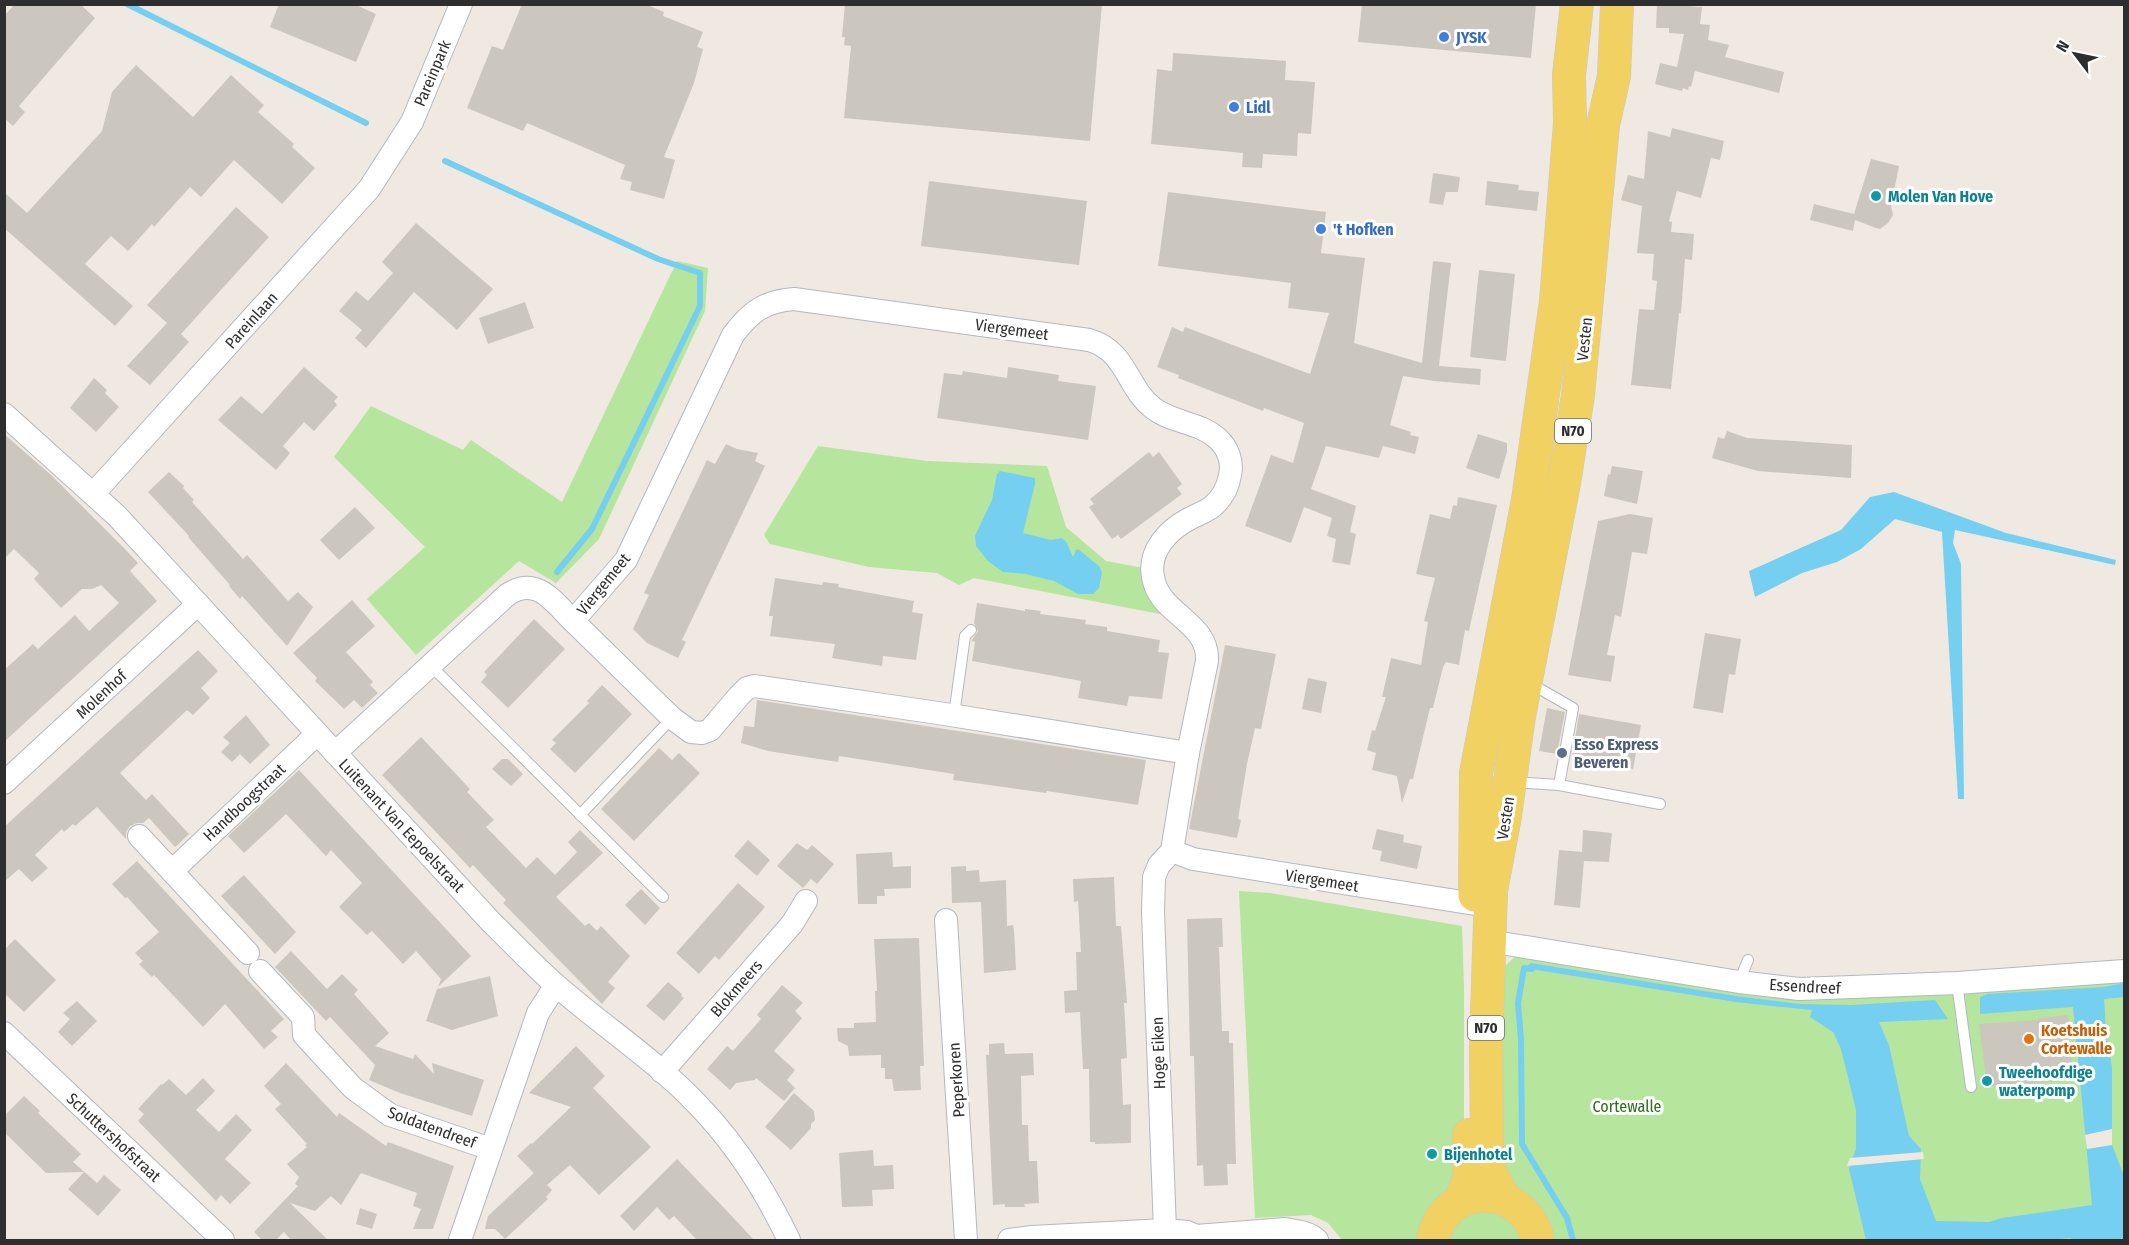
<svg xmlns="http://www.w3.org/2000/svg" width="2129" height="1245" font-family="'Fira Sans Condensed',sans-serif">
<style>
.green{fill:#b6e59e}
.water{fill:#75cff0}
.pier{fill:#efe9e1}
.lines{fill:none;stroke-linecap:round;stroke-linejoin:round}
.stream{stroke:#75cff0;stroke-width:6}
.building{fill:#cbc7bf}
.lane-casing{stroke:#b4b7c1;stroke-width:12}
.street-casing{stroke:#b4b7c1;stroke-width:24}
.primary-casing{stroke:#c9c9c9;stroke-width:34}
.lane{stroke:#fff;stroke-width:10}
.street{stroke:#fff;stroke-width:22}
.primary{stroke:#f2d163;stroke-width:33}
.shop-dot{fill:#3f7fe0;stroke:#fff;stroke-width:2}
.culture-dot{fill:#0f9aa8;stroke:#fff;stroke-width:2}
.service-dot{fill:#5c6f8a;stroke:#fff;stroke-width:2}
.food-dot{fill:#e8710a;stroke:#fff;stroke-width:2}
.labels{text-anchor:middle;stroke-width:6;stroke-linejoin:round;paint-order:stroke}
.shield{fill:#fff;stroke:#6d6d6d;stroke-width:1.5}
.shield-label{font-size:15px;font-weight:bold;fill:#2e2e2e}
.shop-label{font-size:16px;font-weight:bold;fill:#366cbe;stroke:#fff;text-anchor:start}
.street-label{font-size:16px;fill:#2e2e2e;stroke:#fff}
.culture-label{font-size:16px;font-weight:bold;fill:#0d838f;stroke:#fff;text-anchor:start}
.service-label{font-size:16px;font-weight:bold;fill:#4e5e75;stroke:#fff;text-anchor:start}
.food-label{font-size:16px;font-weight:bold;fill:#c56008;stroke:#fff;text-anchor:start}
.park-label{font-size:16px;fill:#2c6e1b;stroke:#fff}
</style>
<rect width="100%" height="100%" fill="#efe9e1"/>
<g class="green">
<polygon points="677,261 708,268 705,311 599,539 556,583 519,561 416,655 367,599 425,547 334,457 371,406 463,450 471,440 562,502"/>
<polygon points="818,446 927,461 1047,466 1066,527 1106,561 1144,568 1165,615 974,578 959,585 937,573 869,567 770,544 764,535"/>
<polygon points="1239,891 1270,893 1462,926 1464,987 1464,1146 1463,1174 1425,1240 1342,1240 1328,1223 1311,1215 1255,1218"/>
<polygon points="1520,952 1738,987 2124,977 2124,1240 1548,1240 1501,1179 1493,977"/>
<polygon points="1474,1210 1509,1216 1524,1240 1447,1240 1452,1228"/>
</g>
<g class="water">
<polygon points="1000,471 1035,478 1035,484 1023,533 1051,540 1062,538 1067,543 1073,557 1076,550 1078,549 1099,566 1102,572 1099,588 1093,594 1078,594 1054,581 1025,574 1003,572 988,561 976,546 975,536 992,500 997,474"/>
<polygon points="1894,492 2006,533 2116,560 2115,565 1955,530 1953,543 1961,564 1964,799 1958,799 1942,532 1895,519 1861,549 1837,562 1802,573 1755,597 1749,571 1841,530 1870,497"/>
<polygon points="1531,963 1736,996 1799,1004 1851,1005 1935,1000 1948,1019 1879,1022 1889,1045 1909,1136 1921,1149 1920,1179 1936,1221 1989,1222 2002,1218 2092,1205 2073,1007 1980,1014 1980,997 1987,994 2104,987 2124,983 2124,994 2104,994 2104,996 2106,1033 2112,1067 2112,1145 2124,1176 2124,1240 2088,1240 2085,1239 2071,1240 2070,1238 2051,1240 1866,1240 1849,1169 1856,1149 1856,1110 1841,1049 1833,1032 1810,1017 1812,1010 1736,1002 1524,968"/>
</g>
<g class="pier">
<polygon points="2112,1129 2112,1145 2087,1149 2085,1135"/>
<polygon points="1923,1152 1924,1159 1847,1166 1850,1158"/>
</g>
<g class="lines">
<g class="stream">
<polyline points="127,4 366,123"/>
<polyline points="445,161 658,259 700,273 700,306 592,529 557,572"/>
<polyline points="1532,969 1524,968 1518,1003 1521,1039 1522,1144 1567,1218 1573,1240"/>
<polyline points="2104,996 2124,994"/>
</g>
</g>
<g class="building">
<polygon points="15,4 80,4 95,18 19,106 25,112 13,126 6,120 4,123 4,16"/>
<polygon points="279,4 354,4 376,14 356,62 270,27"/>
<polygon points="522,4 645,4 664,12 663,16 703,32 697,47 703,49 694,83 664,157 675,160 664,199 630,190 632,182 620,179 625,165 527,123 523,131 467,108 492,46 503,50"/>
<polygon points="845,4 1102,4 1090,141 844,118 851,46 844,45 845,37 842,37"/>
<polygon points="1362,4 1536,4 1531,58 1358,42"/>
<polygon points="1657,4 1702,7 1700,24 1710,25 1708,40 1729,45 1725,57 1784,72 1779,93 1695,71 1691,87 1689,86 1688,90 1683,88 1682,91 1655,84 1660,63 1677,67 1684,34 1669,33 1669,28 1656,28"/>
<polygon points="1173,53 1286,61 1285,80 1315,82 1311,134 1298,133 1297,156 1263,154 1262,168 1242,167 1243,153 1151,144 1157,69 1172,71"/>
<polygon points="136,65 193,117 231,75 264,105 258,112 294,144 292,147 315,168 282,204 234,160 201,197 190,187 154,227 152,224 128,251 111,236 85,264 133,306 115,326 4,228 4,192 27,213 102,131 112,92"/>
<polygon points="1672,128 1724,141 1720,160 1711,158 1701,198 1677,191 1669,221 1672,222 1671,232 1694,234 1692,260 1685,259 1681,313 1679,313 1671,389 1631,385 1639,309 1654,310 1657,281 1652,280 1654,254 1637,253 1642,206 1621,200 1628,175 1644,179 1648,131 1670,137"/>
<polygon points="1871,159 1899,166 1891,206 1893,215 1888,223 1880,229 1876,228 1855,220 1853,231 1810,220 1814,204 1854,214"/>
<polygon points="1433,173 1460,177 1458,192 1446,192 1443,205 1429,203"/>
<polygon points="929,181 1087,201 1079,265 921,246"/>
<polygon points="1487,181 1519,185 1518,190 1539,192 1537,211 1485,205"/>
<polygon points="1168,192 1326,212 1321,253 1365,258 1354,343 1422,363 1433,261 1451,263 1439,366 1481,369 1480,385 1434,381 1403,376 1390,425 1411,432 1410,435 1419,437 1415,454 1383,446 1379,458 1326,446 1311,489 1356,506 1350,532 1356,534 1350,565 1332,562 1336,539 1327,536 1332,518 1304,507 1291,543 1245,526 1271,455 1293,463 1304,423 1264,408 1263,411 1178,378 1179,375 1157,367 1172,327 1183,332 1185,327 1310,374 1329,313 1288,308 1291,283 1158,266"/>
<polygon points="236,207 269,237 181,334 189,342 150,385 127,366 167,323 147,305"/>
<polygon points="416,223 493,289 457,330 414,292 366,348 355,338 362,330 339,311 356,291 368,301 393,273 382,262"/>
<polygon points="1479,270 1515,274 1506,361 1470,357"/>
<polygon points="525,302 534,328 488,344 479,318"/>
<polygon points="304,367 338,397 334,401 337,405 314,431 304,422 283,446 290,453 276,470 218,420 241,396 262,414"/>
<polygon points="1008,367 1059,375 1058,381 1096,386 1088,440 937,418 944,373 962,375 963,371 1007,378"/>
<polygon points="94,378 107,390 105,393 119,407 96,432 70,408"/>
<polygon points="1727,431 1747,438 1852,445 1851,478 1758,471 1712,458 1718,437 1724,439"/>
<polygon points="4,434 51,475 123,547 138,563 130,571 157,601 4,742 4,670 33,644 38,649 75,615 89,631 119,603 101,585 92,589 82,589 61,608 34,579 39,573 14,549 4,559"/>
<polygon points="1478,434 1507,443 1507,452 1499,479 1466,468"/>
<polygon points="726,444 737,449 758,453 755,461 765,466 682,640 686,642 678,658 647,643 633,629 649,595 644,593 707,460 715,464"/>
<polygon points="1149,452 1153,457 1159,452 1182,484 1177,488 1182,494 1121,539 1118,535 1112,539 1089,507 1094,504 1090,499"/>
<polygon points="1612,466 1643,471 1637,504 1604,496 1608,474 1610,475"/>
<polygon points="169,472 184,486 183,488 194,500 192,502 243,559 247,555 288,601 298,592 313,607 287,646 242,596 240,599 229,586 230,585 188,537 189,536 148,492"/>
<polygon points="1458,497 1497,505 1469,631 1465,630 1459,665 1446,662 1443,667 1433,708 1430,708 1413,779 1410,779 1402,803 1397,776 1372,770 1376,753 1367,750 1372,730 1375,731 1386,697 1382,697 1391,658 1421,665 1428,622 1424,621 1435,578 1416,574 1430,514 1450,519 1453,505 1457,506"/>
<polygon points="355,507 375,528 339,560 320,540"/>
<polygon points="1630,514 1653,518 1647,554 1632,552 1621,617 1615,615 1607,655 1615,656 1611,682 1568,675 1598,521"/>
<polygon points="775,578 822,585 823,582 839,584 838,587 914,601 912,612 923,614 916,660 883,656 882,666 832,658 835,644 770,636 773,616 769,616"/>
<polygon points="352,600 375,626 346,652 373,682 370,685 378,693 362,708 354,700 344,709 315,681 317,678 293,653"/>
<polygon points="977,603 1025,611 1025,609 1041,611 1040,614 1086,620 1085,624 1107,627 1107,631 1160,640 1158,652 1169,653 1162,699 1129,696 1127,706 1078,698 1081,681 972,661 975,642 972,641 972,640 978,631 974,623"/>
<polygon points="534,619 565,649 508,708 481,682 487,675 484,672"/>
<polygon points="1705,633 1741,639 1735,675 1729,674 1723,713 1693,708"/>
<polygon points="1225,645 1276,654 1261,729 1255,728 1247,764 1238,819 1241,820 1237,838 1189,829"/>
<polygon points="198,650 218,671 201,688 210,698 193,715 187,710 120,773 146,800 152,794 189,834 175,847 149,818 143,823 137,823 130,826 126,832 126,839 97,807 75,826 73,824 64,832 62,829 35,855 48,868 32,882 19,869 4,882 4,827"/>
<polygon points="1308,678 1327,682 1321,713 1302,709"/>
<polygon points="602,685 632,714 575,773 550,749 556,743 552,740 589,703 587,701"/>
<polygon points="757,700 1146,760 1138,805 1047,791 1046,793 953,780 954,774 839,756 838,762 768,751 741,743 744,726 754,727"/>
<polygon points="1547,708 1565,712 1557,754 1539,751"/>
<polygon points="1579,714 1641,725 1633,769 1572,757"/>
<polygon points="246,715 270,745 250,764 240,754 232,762 221,752 230,743 223,737"/>
<polygon points="421,737 470,789 467,792 494,820 486,827 526,868 537,857 555,875 577,852 568,842 580,830 603,853 556,897 585,926 589,923 597,931 601,926 630,956 608,982 615,988 602,1004 503,903 506,900 473,865 470,868 382,775"/>
<polygon points="659,748 672,760 679,753 700,773 634,841 601,809"/>
<polygon points="502,759 508,759 523,774 511,786 492,769"/>
<polygon points="299,770 471,956 438,987 441,979 416,951 403,964 372,931 367,935 339,907 362,883 331,850 326,856 286,814 244,853 228,836"/>
<polygon points="1377,829 1404,835 1403,842 1422,846 1417,869 1380,861 1382,851 1372,849"/>
<polygon points="1583,830 1612,833 1609,862 1584,861 1580,908 1554,905 1559,850 1582,852"/>
<polygon points="748,840 770,860 757,876 734,856"/>
<polygon points="797,843 807,850 812,845 834,864 817,884 811,879 803,888 777,866"/>
<polygon points="892,852 893,867 911,866 911,888 884,889 885,896 877,896 877,904 858,904 856,854"/>
<polygon points="137,861 284,1019 271,1031 278,1037 264,1049 225,1004 203,1027 154,975 152,977 139,964 143,961 135,953 159,932 127,897 125,898 112,884"/>
<polygon points="966,866 966,871 979,870 980,882 1006,880 1007,926 1013,925 1014,930 1016,970 984,973 981,902 952,903 951,867"/>
<polygon points="244,875 296,932 275,954 221,896"/>
<polygon points="1114,877 1116,926 1121,926 1126,989 1127,1003 1124,1003 1127,1058 1121,1059 1123,1105 1131,1104 1131,1143 1095,1144 1095,1142 1090,1142 1089,1069 1083,1069 1080,1012 1065,1013 1064,991 1077,990 1076,952 1081,952 1078,901 1074,902 1073,879"/>
<polygon points="738,883 765,907 719,960 715,956 699,974 676,953"/>
<polygon points="641,889 660,908 645,925 625,905"/>
<polygon points="1222,918 1223,947 1219,947 1222,1031 1229,1031 1229,1043 1233,1043 1236,1164 1227,1164 1228,1185 1204,1186 1203,1165 1197,1166 1194,1056 1190,1056 1187,919"/>
<polygon points="919,938 924,1066 920,1066 921,1090 894,1091 892,1079 885,1079 885,1068 881,1068 881,1055 849,1056 848,1046 838,1041 837,1028 854,1028 854,1023 876,1022 875,991 877,991 874,939"/>
<polygon points="15,939 56,980 24,1012 4,993 4,950"/>
<polygon points="291,951 327,989 342,974 358,990 354,994 389,1033 375,1046 413,1059 415,1054 434,1074 432,1063 484,1080 472,1116 400,1093 369,1080 375,1065 330,1017 326,1021 275,967"/>
<polygon points="490,976 498,1016 452,1030 426,1021 437,989"/>
<polygon points="668,982 682,994 681,996 684,998 664,1021 646,1006"/>
<polygon points="782,985 803,1003 795,1011 802,1018 774,1051 795,1070 787,1080 795,1088 784,1101 756,1078 755,1080 736,1083 730,1090 707,1069 727,1046 733,1051 761,1019 757,1015"/>
<polygon points="77,1001 97,1021 72,1046 58,1032 70,1019 63,1013"/>
<polygon points="2068,1015 2073,1080 1987,1087 1979,1024 2038,1020 2038,1018"/>
<polygon points="1004,1043 1005,1054 1033,1053 1034,1075 1021,1076 1022,1125 1028,1125 1029,1161 1037,1161 1039,1203 1024,1204 1025,1207 1005,1207 1005,1204 993,1205 986,1055 989,1055 989,1044"/>
<polygon points="576,1046 605,1076 593,1088 651,1147 599,1195 570,1165 547,1185 552,1190 546,1197 548,1199 505,1239 495,1229 485,1229 488,1216 534,1173 517,1156 531,1143 532,1144 571,1107 529,1093"/>
<polygon points="286,1063 337,1117 339,1113 386,1146 388,1142 454,1166 433,1229 413,1229 421,1209 413,1206 417,1193 361,1173 341,1205 331,1196 315,1211 290,1203 328,1240 291,1240 284,1232 276,1240 262,1240 254,1232 298,1186 295,1184 299,1177 287,1164 307,1147 305,1145 307,1144 275,1109 281,1104 264,1086"/>
<polygon points="203,1078 215,1091 196,1110 219,1132 236,1114 252,1130 225,1159 251,1183 230,1204 221,1195 216,1201 138,1121 144,1114 138,1109 161,1084 162,1085 169,1079 186,1095"/>
<polygon points="794,1093 814,1111 815,1120 811,1124 811,1128 791,1150 765,1127"/>
<polygon points="24,1096 40,1111 38,1113 81,1154 73,1162 97,1183 104,1175 121,1190 98,1216 68,1189 84,1172 46,1173 4,1132 4,1116"/>
<polygon points="873,1150 874,1166 893,1165 894,1189 872,1190 873,1206 842,1207 839,1153"/>
<polygon points="677,1159 727,1211 754,1240 697,1240 674,1216 669,1220 657,1207 634,1231 628,1224 620,1216"/>
<polygon points="360,1208 377,1214 372,1229 356,1224"/>
</g>
<g class="lines">
<defs>
<g id="lane">
<polyline points="430,665 663,897"/>
<polyline points="954,715 965,636 971,630"/>
<polyline points="1513,782 1559,785 1573,708 1528,682"/>
<polyline points="1559,785 1660,804"/>
<polyline points="580,815 672,718"/>
<polyline points="1739,982 1748,960"/>
<polyline points="1957,983 1971,1087"/>
</g>
<g id="street">
<path d="M4,414L117,516L491,922C513,943 534,966 557,986C603,1026 655,1060 697,1104C736,1144 765,1190 789,1240"/>
<polyline points="94,493 369,189 412,122 461,4"/>
<polyline points="573,621 672,718 691,732 702,733 710,730 739,696 747,688 754,686 938,713 1188,753"/>
<path d="M335,753L507,595C536,575 553,601 573,621L626,560L733,335C750,312 765,301 794,299L1089,340C1127,351 1126,387 1153,408C1172,423 1200,422 1218,439C1228,448 1233,462 1230,475C1228,488 1222,498 1213,506C1206,512 1196,515 1189,519C1168,530 1148,551 1153,577C1159,615 1209,621 1207,661L1188,753L1172,851L1159,865L1154,877L1153,912L1165,1230"/>
<polyline points="4,783 198,604"/>
<polyline points="139,836 248,953"/>
<polyline points="1172,851 1193,859 1475,904"/>
<polyline points="172,871 317,734"/>
<polyline points="946,920 966,1240"/>
<polyline points="1489,941 1739,982 1799,989 1957,983 2124,971"/>
<polyline points="260,971 303,1017 304,1035 353,1088 390,1115 491,1149"/>
<polyline points="4,1033 223,1240"/>
<polyline points="662,1072 792,924 806,901"/>
<polyline points="460,1240 538,1013 556,985"/>
<path d="M1009,1240L1032,1237L1165,1230L1187,1232L1196,1236L1285,1229C1296,1231 1309,1232 1317,1240"/>
</g>
<g id="primary">
<polyline points="1475,895 1476,773 1528,500 1556,301 1570,123 1569,75 1577,4"/>
<polyline points="1504,1198 1490,1172 1487,1150 1486,1044 1491,891 1505,816 1519,716 1564,483 1578,395 1603,125 1614,76 1617,4"/>
<polyline points="1460,1202 1469,1179 1469,1135"/>
<path d="M1433,1240C1444,1181 1523,1181 1538,1240"/>
</g>
</defs>
<use href="#lane" class="lane-casing"/>
<use href="#street" class="street-casing"/>
<use href="#primary" class="primary-casing"/>
<use href="#lane" class="lane"/>
<use href="#street" class="street"/>
<use href="#primary" class="primary"/>
</g>
<g class="shop-dot">
<circle cx="1444" cy="37" r="6"/>
<circle cx="1234" cy="107" r="6"/>
<circle cx="1321" cy="229" r="6"/>
</g>
<g class="culture-dot">
<circle cx="1876" cy="196" r="6"/>
<circle cx="1987" cy="1081" r="6"/>
<circle cx="1432" cy="1154" r="6"/>
</g>
<circle class="service-dot" cx="1562" cy="753" r="6"/>
<circle class="food-dot" cx="2029" cy="1039" r="6"/>
<g class="labels">
<g class="shield">
<rect x="1555" y="419" width="36" height="24" rx="4.5"/>
<rect x="1468" y="1016" width="36" height="24" rx="4.5"/>
</g>
<g class="shield-label">
<text x="1573" y="436">N70</text>
<text x="1486" y="1033">N70</text>
</g>
<g class="shop-label">
<text x="1456" y="43">JYSK</text>
<text x="1246" y="113">Lidl</text>
<text x="1333" y="235">'t Hofken</text>
</g>
<g class="street-label">
<text transform="translate(432 73) rotate(-67)" y="6">Pareinpark</text>
<text transform="translate(251 320) rotate(-48)" y="6">Pareinlaan</text>
<text transform="translate(1012 329) rotate(8)" y="6">Viergemeet</text>
<text transform="translate(1584 339) rotate(-84)" y="6">Vesten</text>
<text transform="translate(603 584) rotate(-51)" y="6">Viergemeet</text>
<text transform="translate(101 694) rotate(-43)" y="6">Molenhof</text>
<text transform="translate(244 802) rotate(-43)" y="6">Handboogstraat</text>
<text transform="translate(1505 818) rotate(-81)" y="6">Vesten</text>
<text transform="translate(402 825) rotate(47)" y="6">Luitenant Van Eepoelstraat</text>
<text transform="translate(1322 880) rotate(9)" y="6">Viergemeet</text>
<text transform="translate(1805 986) rotate(3)" y="6">Essendreef</text>
<text transform="translate(736 988) rotate(-49)" y="6">Blokmeers</text>
<text transform="translate(1158 1053) rotate(-92)" y="6">Hoge Eiken</text>
<text transform="translate(956 1080) rotate(-94)" y="6">Peperkoren</text>
<text transform="translate(432 1127) rotate(20)" y="6">Soldatendreef</text>
<text transform="translate(114 1137) rotate(43)" y="6">Schuttershofstraat</text>
</g>
<g class="culture-label">
<text x="1888" y="202">Molen Van Hove</text>
<text x="1999" y="1078">Tweehoofdige<tspan x="1999" dy="18">waterpomp</tspan></text>
<text x="1444" y="1160">Bijenhotel</text>
</g>
<g class="service-label">
<text x="1574" y="750">Esso Express<tspan x="1574" dy="18">Beveren</tspan></text>
</g>
<g class="food-label">
<text x="2041" y="1036">Koetshuis<tspan x="2041" dy="18">Cortewalle</tspan></text>
</g>
<g class="park-label">
<text x="1627" y="1112">Cortewalle</text>
</g>
</g>
<rect width="2129" height="1245" fill="none" stroke="#2e2e2e" stroke-width="12"/>
<g transform="translate(2075 54) rotate(302)" stroke="#ffffff" stroke-width="4.5" paint-order="stroke">
<path d="M0-4.5L10 22L0 15L-10 22Z" fill="#2e2e2e"/>
<text y="-9" font-size="16" font-weight="bold" text-anchor="middle" fill="#2e2e2e">N</text>
</g>
</svg>
